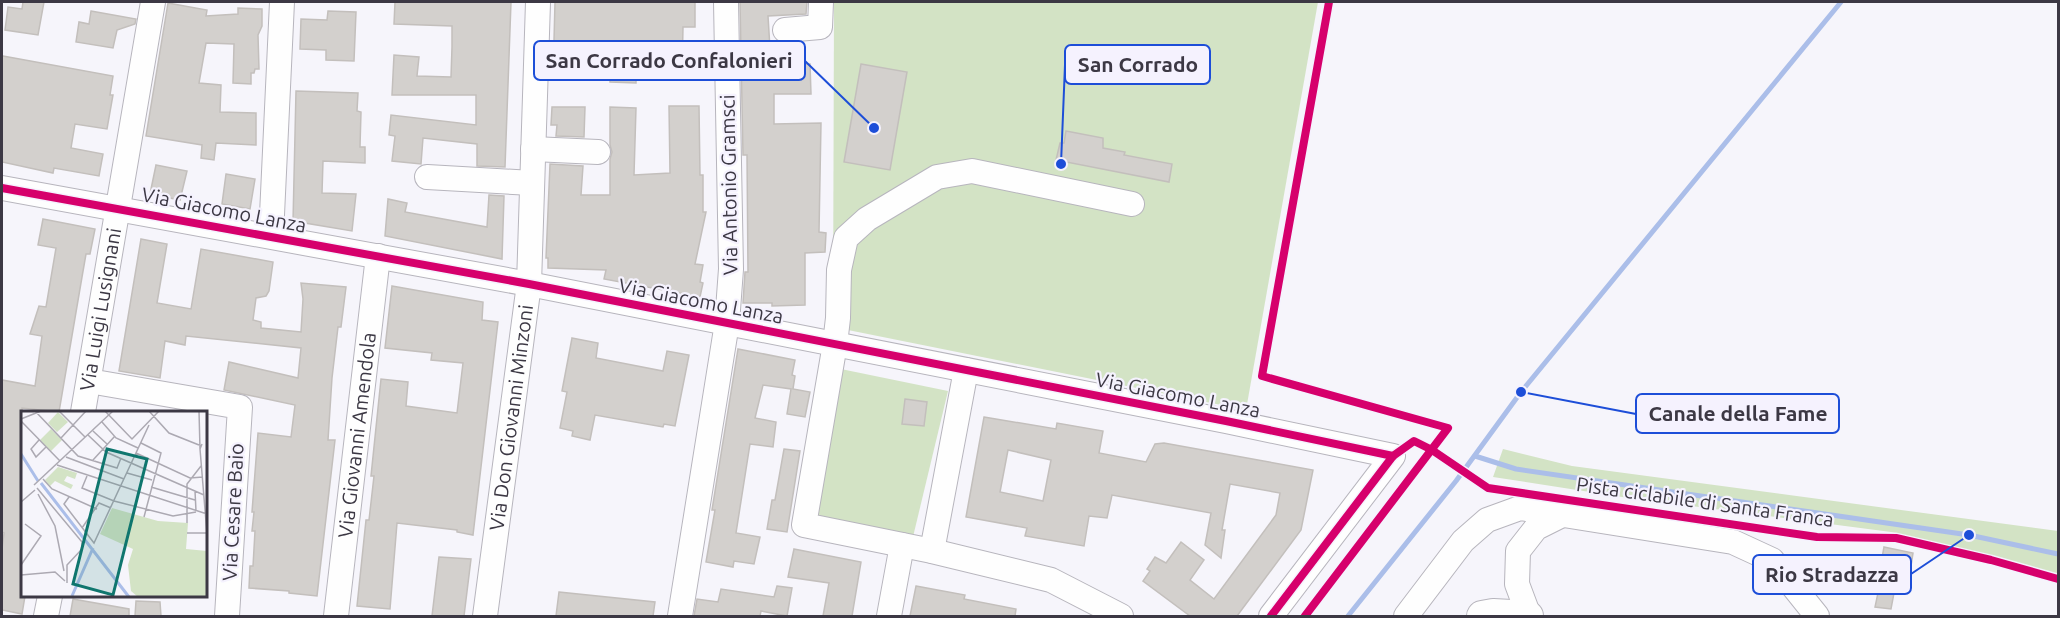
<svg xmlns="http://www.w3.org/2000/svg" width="2060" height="618" font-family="Ubuntu,sans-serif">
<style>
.green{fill:#d3e3c5}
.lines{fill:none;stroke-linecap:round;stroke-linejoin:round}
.stream{stroke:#abbee9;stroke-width:5}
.building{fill:#d3d0cd;stroke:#c3bfbc;stroke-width:1.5;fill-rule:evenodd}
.minor-casing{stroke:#b7b5bd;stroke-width:26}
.major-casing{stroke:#b7b5bd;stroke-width:32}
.minor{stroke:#fefefe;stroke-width:24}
.major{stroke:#fefefe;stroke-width:30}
.cycleway-casing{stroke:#f5f2fe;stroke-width:11}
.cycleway{stroke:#d6006c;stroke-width:8}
.labels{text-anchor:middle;stroke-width:4.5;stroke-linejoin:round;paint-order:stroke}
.street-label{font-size:20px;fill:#3c3844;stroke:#f5f2fe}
.inset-river{fill:none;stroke:#abbee9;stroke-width:3}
.inset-road{fill:none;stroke:#aca9b2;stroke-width:1.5}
.view{fill:#0f766e;fill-opacity:0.15;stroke:#0f766e;stroke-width:3}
.inset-edge{fill:none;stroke:#3c3844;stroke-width:3}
.leader{fill:none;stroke:#1d4ed8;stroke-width:2}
.callout-dot{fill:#1d4ed8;stroke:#f5f2fe;stroke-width:2}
.callout{fill:#f5f2fe;stroke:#1d4ed8;stroke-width:2}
.callout-label{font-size:21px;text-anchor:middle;font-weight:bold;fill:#3c3844}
</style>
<rect width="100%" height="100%" fill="#f6f5fb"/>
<g class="green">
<polygon points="834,2 1318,2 1246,410 833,327"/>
<polygon points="836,368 948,391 912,541 811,522"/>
<polygon points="1503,449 1572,466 2058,531 2058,578 1891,532 1622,497 1493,477"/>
</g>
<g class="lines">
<g class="stream">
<polyline points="1475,456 1516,469 1969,535 2058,554"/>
<polyline points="1348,616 1456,481 1521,392 1841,2"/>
</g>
</g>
<g class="building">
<polygon points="23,2 44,2 38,35 5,30 8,7 22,9"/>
<polygon points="395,2 511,2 505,167 477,166 477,144 423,138 421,164 392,161 395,136 389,135 391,115 476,125 476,95 392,95 394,55 419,57 417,76 451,77 452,47 452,26 394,24"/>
<polygon points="555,2 695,2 695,27 683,27 682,75 636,76 636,83 610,82 610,61 587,60 586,76 572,75 572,80 553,79"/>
<polygon points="740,2 807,2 806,14 768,16 771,65 810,64 811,94 774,94 774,124 821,123 819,232 826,233 825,252 805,253 805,305 772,306 772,303 743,303 745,272 748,272 747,155 743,155"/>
<polygon points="168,3 207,10 206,16 238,14 238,8 262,9 262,26 258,35 259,69 255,69 254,73 251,73 251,84 233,83 234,44 206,43 199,83 221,85 220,112 256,113 256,145 216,143 214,160 201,158 202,145 146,136"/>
<polygon points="91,11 136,19 135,24 117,30 113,48 76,42 79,22 89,24"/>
<polygon points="328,11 356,12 354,61 326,60 326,50 300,49 301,19 327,20"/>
<polygon points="3,56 113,76 110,95 113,95 107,129 75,124 71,148 103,154 99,176 54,168 53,173 2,162 2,57"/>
<polygon points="861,64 907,72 890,170 844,162"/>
<polygon points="296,91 358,93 357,111 361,112 360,147 365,147 365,163 323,161 322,193 356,194 352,231 293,221"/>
<polygon points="669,106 699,106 700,175 703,175 703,212 706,212 695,264 703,265 700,282 703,283 700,297 604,279 606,270 548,268 548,258 546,258 550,164 583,166 581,195 610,195 610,159 612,152 610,145 610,107 636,108 634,175 670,173"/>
<polygon points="552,107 585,107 584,137 556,136 557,125 551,125"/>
<polygon points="1066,131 1103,138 1103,148 1125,152 1124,155 1172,164 1169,182 1056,160 1060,143 1064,143"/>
<polygon points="156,165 187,171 180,200 150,194"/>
<polygon points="226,174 255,179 250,209 222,204"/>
<polygon points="489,195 504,196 502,259 385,236 388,199 407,203 405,212 487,227"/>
<polygon points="43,219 95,229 90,254 86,254 82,277 59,412 22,408 22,596 25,596 22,614 2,610 2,549 4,533 2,532 2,380 35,386 42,336 30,334 39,306 46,307 56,248 38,245"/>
<polygon points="141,239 167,244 157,303 191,309 201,249 273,262 269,291 266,296 256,298 253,320 261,322 261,328 301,332 303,299 301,283 346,287 341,327 338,327 332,378 328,440 335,440 317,596 289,593 289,591 249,588 250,566 253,566 255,531 252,531 254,512 252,512 258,433 291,437 295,405 224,390 229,362 298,378 301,348 186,336 185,345 165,341 160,378 119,371"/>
<polygon points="392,286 483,302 482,320 498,322 473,535 457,532 457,530 397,523 390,609 357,606 366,520 369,520 374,476 371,476 381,379 408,382 406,406 457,413 463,363 431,360 432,353 385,348"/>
<polygon points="572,338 598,343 596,358 663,371 667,351 689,355 675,426 664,424 663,427 595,415 590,440 572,436 573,431 560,428 567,392 562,391"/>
<polygon points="738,349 795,360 792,375 795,376 793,389 810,392 805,417 787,414 791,389 763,385 755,418 776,422 773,447 750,444 736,533 760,537 754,564 734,561 733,567 706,562 715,510 712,510"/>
<polygon points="905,399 927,402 924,426 902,424"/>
<path d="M984,417L1056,429L1057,423L1103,431L1099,453L1146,462L1155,444L1164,443L1313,470L1301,530L1237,616H1190L1143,581L1150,571L1147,569L1155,557L1166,563L1181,542L1204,560L1190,580L1214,599L1276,515L1280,493L1230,484L1222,530H1225L1221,558L1205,545L1211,513L1112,495L1107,518L1089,516L1084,546L1025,536L1027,528L966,517ZM1008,450L1051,460L1043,501L1000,492Z"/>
<polygon points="784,449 800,451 787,532 767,529 772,500 775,500"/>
<polygon points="1884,547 1913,553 1909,579 1897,577 1891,609 1875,607 1882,574 1879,574"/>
<polygon points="794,549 861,562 852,616 823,616 829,583 788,577"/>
<polygon points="439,557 471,559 464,616 432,616"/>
<polygon points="777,586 792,588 787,616 761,611 760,616 694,616 697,599 718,602 721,589 774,597"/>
<polygon points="916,586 965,595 964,599 1016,609 1015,616 910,616"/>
<polygon points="559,592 655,602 653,616 556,616"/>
<polygon points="73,599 129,609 129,616 70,616"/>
<polygon points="136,601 160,602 161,616 135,616"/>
</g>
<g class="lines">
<defs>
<g id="minor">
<polyline points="785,30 820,27 821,2"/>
<polyline points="533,149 598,152"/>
<polyline points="427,177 532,183"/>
<polyline points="2,188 529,284 1226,421 1393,456 1271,616"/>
<polyline points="271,236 282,2"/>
<polyline points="89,381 240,407 227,616"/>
<path id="s1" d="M83,412L153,2"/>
<polyline points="932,551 966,370"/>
<polyline points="46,616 50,596"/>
<path id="s2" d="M336,616L378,256"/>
<path id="s3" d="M485,616L529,284L538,2"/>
<polyline points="680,616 727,323 731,269 726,2"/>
<polyline points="889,616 902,545"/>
<polyline points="1121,616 1051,580 932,551 804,525 835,344 838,318 839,270 846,238 867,219 937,177 972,171 1132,204"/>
<polyline points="1406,616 1463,541 1487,520 1520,508 1733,542 1772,560 1817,616"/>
<polyline points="1529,616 1517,584 1518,551 1536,528 1564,514"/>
</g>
<polyline id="major" points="1482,616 1493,614 1528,616"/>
</defs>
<use href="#minor" class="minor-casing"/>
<use href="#major" class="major-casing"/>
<use href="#minor" class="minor"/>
<use href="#major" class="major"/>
<defs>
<g id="cycleway">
<polyline points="2,188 529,284 1226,421 1393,456"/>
<polyline points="1271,616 1393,456 1414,441 1432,450 1488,488 1817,537 1896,538 1991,560 2058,579"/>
<polyline points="1305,616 1448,428 1262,376 1329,2"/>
</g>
</defs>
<use href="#cycleway" class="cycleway-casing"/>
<use href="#cycleway" class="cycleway"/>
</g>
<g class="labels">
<g class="street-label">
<text transform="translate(729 185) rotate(-91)" y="7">Via Antonio Gramsci</text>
<text transform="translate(224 210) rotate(11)" y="7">Via Giacomo Lanza</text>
<text transform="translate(701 301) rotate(11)" y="7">Via Giacomo Lanza</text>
<text dy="7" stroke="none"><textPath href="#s1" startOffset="104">Via Luigi Lusignani</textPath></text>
<text transform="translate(1178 395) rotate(11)" y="7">Via Giacomo Lanza</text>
<text dy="7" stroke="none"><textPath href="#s3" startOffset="200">Via Don Giovanni Minzoni</textPath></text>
<text dy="7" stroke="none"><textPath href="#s2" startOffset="182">Via Giovanni Amendola</textPath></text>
<text transform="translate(1705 502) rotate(8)" y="7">Pista ciclabile di Santa Franca</text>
<text transform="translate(233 512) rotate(-87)" y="7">Via Cesare Baio</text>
</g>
</g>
<g transform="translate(21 411)">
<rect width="186" height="186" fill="#f6f5fb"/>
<path d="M37,1L47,11L36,21L27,12ZM30,18L41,29L30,40L19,29ZM37,56L56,62L54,68L46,65L43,70L52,74L50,78L34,70L29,75L24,69ZM91,97L137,110L167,112L165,138L186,140V186H117L110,180L107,154L112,138L79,123Z" fill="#d3e3c5"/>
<path class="inset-river" d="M0,43L17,70M20,72L108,186M51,185L72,137"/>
<path class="inset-road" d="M14,0L57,45L96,57L100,47M38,0L64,26M84,0L111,28L138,0M128,0L148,22L178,34M178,0L179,38L181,33M0,8L20,0M0,10L39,50M81,11L95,27L117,37M72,20L86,33M67,24L85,41L183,84M40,27L65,0M18,29L10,38L15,46L25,36M120,32L140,42L123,106M179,38L186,123M115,42L169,67L182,66M45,46L103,68M72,49L94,25M36,54L186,103M106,62L131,69M66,65L61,77L93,90L152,105L175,101M22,68L31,78L76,98M13,74L92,0M130,76L174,89M16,77L61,131V138L46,154V172M174,80L175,100M17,83L34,115L43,160M48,86L43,93L73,132L128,14M0,91L14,79M166,112V73L180,55M61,117L78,92L90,97M166,122H186M0,154L20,125L4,113M0,164L34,161L44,170"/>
<path class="view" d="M86,38L126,48L92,184L52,173Z"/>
<rect width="186" height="186" class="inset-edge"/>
</g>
<path class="leader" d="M874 128L805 61M1061 164L1065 65M1521 392L1636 414M1969 535L1911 574"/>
<g class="callout-dot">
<circle cx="874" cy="128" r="6"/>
<circle cx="1061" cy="164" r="6"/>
<circle cx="1521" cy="392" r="6"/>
<circle cx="1969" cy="535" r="6"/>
</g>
<g class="callout">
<rect x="534" y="41" width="271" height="39" rx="6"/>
<rect x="1065" y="45" width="145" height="39" rx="6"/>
<rect x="1636" y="394" width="203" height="39" rx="6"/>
<rect x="1753" y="555" width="158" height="39" rx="6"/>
</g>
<g class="callout-label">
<text x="669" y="68">San Corrado Confalonieri</text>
<text x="1138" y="72">San Corrado</text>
<text x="1738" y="421">Canale della Fame</text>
<text x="1832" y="582">Rio Stradazza</text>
</g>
<rect width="2060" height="618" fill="none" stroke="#3c3844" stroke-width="6"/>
</svg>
